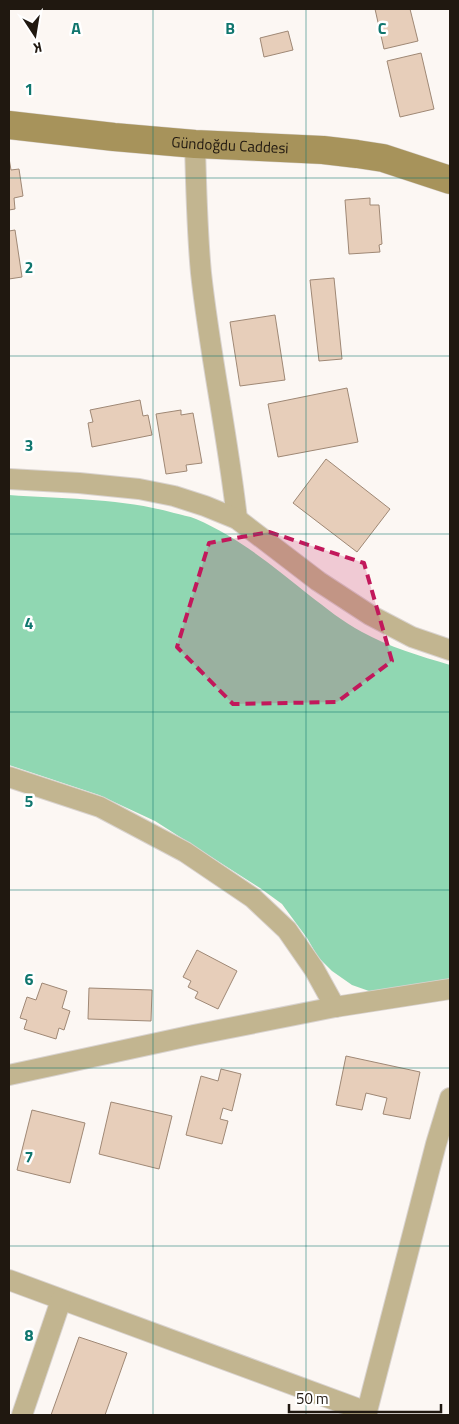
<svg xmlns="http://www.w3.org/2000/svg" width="459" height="1424" font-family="'Titillium Web',sans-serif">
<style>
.green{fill:#90d7b2}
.building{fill:#e7ceba;stroke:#9f8875}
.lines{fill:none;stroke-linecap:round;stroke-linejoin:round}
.street-casing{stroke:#d9d3cf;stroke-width:22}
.secondary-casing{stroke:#d9d3cf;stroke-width:29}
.street{stroke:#c2b590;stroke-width:20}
.secondary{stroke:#a7935b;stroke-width:28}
.marked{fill:#c2185b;fill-opacity:0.2;stroke:#c2185b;stroke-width:4;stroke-dasharray:10 6;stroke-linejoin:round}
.grid{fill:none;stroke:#0f766e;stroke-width:1;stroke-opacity:0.55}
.labels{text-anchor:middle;stroke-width:5;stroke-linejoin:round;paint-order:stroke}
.street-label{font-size:15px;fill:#201810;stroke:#fff}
.grid-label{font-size:16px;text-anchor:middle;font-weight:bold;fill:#0f766e;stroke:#fff;stroke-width:5;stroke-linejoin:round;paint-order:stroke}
</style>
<rect width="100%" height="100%" fill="#fcf7f3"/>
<path class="green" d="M9,495C64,499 121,498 174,513C181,515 189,516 196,519C238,537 274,567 309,595C326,608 343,622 362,632C389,647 420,656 450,665V979L389,992L369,991L352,985L332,971L318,957L307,938L282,904L260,888L155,821L99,795L9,765Z"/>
<g class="building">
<polygon points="375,9 410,9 418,41 384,49"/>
<polygon points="288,31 293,50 264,57 260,38"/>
<polygon points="421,53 434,109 400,117 387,61"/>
<polygon points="9,158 11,170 19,169 23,196 14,198 15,209 9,210"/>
<polygon points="370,198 370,205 379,205 382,244 379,245 380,252 349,254 345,200"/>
<polygon points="15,230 22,277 9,279 9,231"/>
<polygon points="334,278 342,359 319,361 310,280"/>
<polygon points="275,315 285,380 240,386 230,322"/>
<polygon points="347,388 358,442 278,457 268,404"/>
<polygon points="140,400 143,416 148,415 152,435 92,447 88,423 93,422 90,410"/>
<polygon points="181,410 181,415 193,413 202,463 186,465 187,471 166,474 156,414"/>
<polygon points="326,459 390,509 357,552 293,503"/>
<polygon points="197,950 237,971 218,1009 195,998 198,992 188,987 191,981 183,977"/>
<polygon points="42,983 67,991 62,1008 70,1011 64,1030 59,1028 56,1039 24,1029 27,1020 20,1018 27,997 36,1000"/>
<polygon points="89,988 152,990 151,1021 88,1019"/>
<polygon points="346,1056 420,1072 410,1119 383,1114 387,1098 366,1093 362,1110 336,1105"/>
<polygon points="221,1069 241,1074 232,1111 223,1108 220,1119 228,1121 222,1144 186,1135 201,1076 218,1081"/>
<polygon points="111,1102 172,1116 159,1169 99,1154"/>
<polygon points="32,1110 85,1123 70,1183 17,1170"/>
<polygon points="79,1337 127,1353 105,1415 51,1415"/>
</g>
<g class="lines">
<defs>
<g id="street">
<path d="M195,144C196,187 197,230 201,273C210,356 228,437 237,519"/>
<polyline points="9,479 79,483 139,489 174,496 205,506 237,519 318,581 370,615 412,637 450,650"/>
<polyline points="9,777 100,807 185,852 253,898 287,930 314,969 335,1007"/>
<polyline points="9,1075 194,1035 335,1007 450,989"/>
<polyline points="9,1280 367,1412"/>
<polyline points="22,1415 61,1300"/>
<polyline points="366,1415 436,1144 450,1098"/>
</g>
<g id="secondary">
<path id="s1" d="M9,125L114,137L195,144L323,150L357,154L383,158L450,180"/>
</g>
</defs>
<use href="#street" class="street-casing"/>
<use href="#secondary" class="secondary-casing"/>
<use href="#street" class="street"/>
<use href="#secondary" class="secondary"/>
</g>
<path class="marked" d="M269,532L364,563L392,661L337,702L233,704L177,647L209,543Z"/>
<path class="grid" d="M153,9V1415M306,9V1415M9,178H450M9,356H450M9,534H450M9,712H450M9,890H450M9,1068H450M9,1246H450"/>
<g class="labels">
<g class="street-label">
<text dy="5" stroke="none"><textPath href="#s1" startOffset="222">Gündoğdu Caddesi</textPath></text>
</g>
</g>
<g class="grid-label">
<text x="76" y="34">A</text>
<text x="230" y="34">B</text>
<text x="382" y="34">C</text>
<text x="29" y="95">1</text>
<text x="29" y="273">2</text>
<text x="29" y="451">3</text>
<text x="29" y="629">4</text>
<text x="29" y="807">5</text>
<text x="29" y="985">6</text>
<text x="29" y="1163">7</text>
<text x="29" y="1341">8</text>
</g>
<rect width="459" height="1424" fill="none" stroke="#201810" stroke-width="20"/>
<g transform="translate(35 35) rotate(168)" stroke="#ffffff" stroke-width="4" paint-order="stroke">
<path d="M0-4L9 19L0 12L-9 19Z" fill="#201810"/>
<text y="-8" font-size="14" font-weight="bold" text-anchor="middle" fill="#201810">K</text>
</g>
<path d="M289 1404v8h152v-8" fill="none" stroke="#201810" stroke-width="2.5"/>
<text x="296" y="1404" font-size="15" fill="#201810" stroke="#ffffff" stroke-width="4" paint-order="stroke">50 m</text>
</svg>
